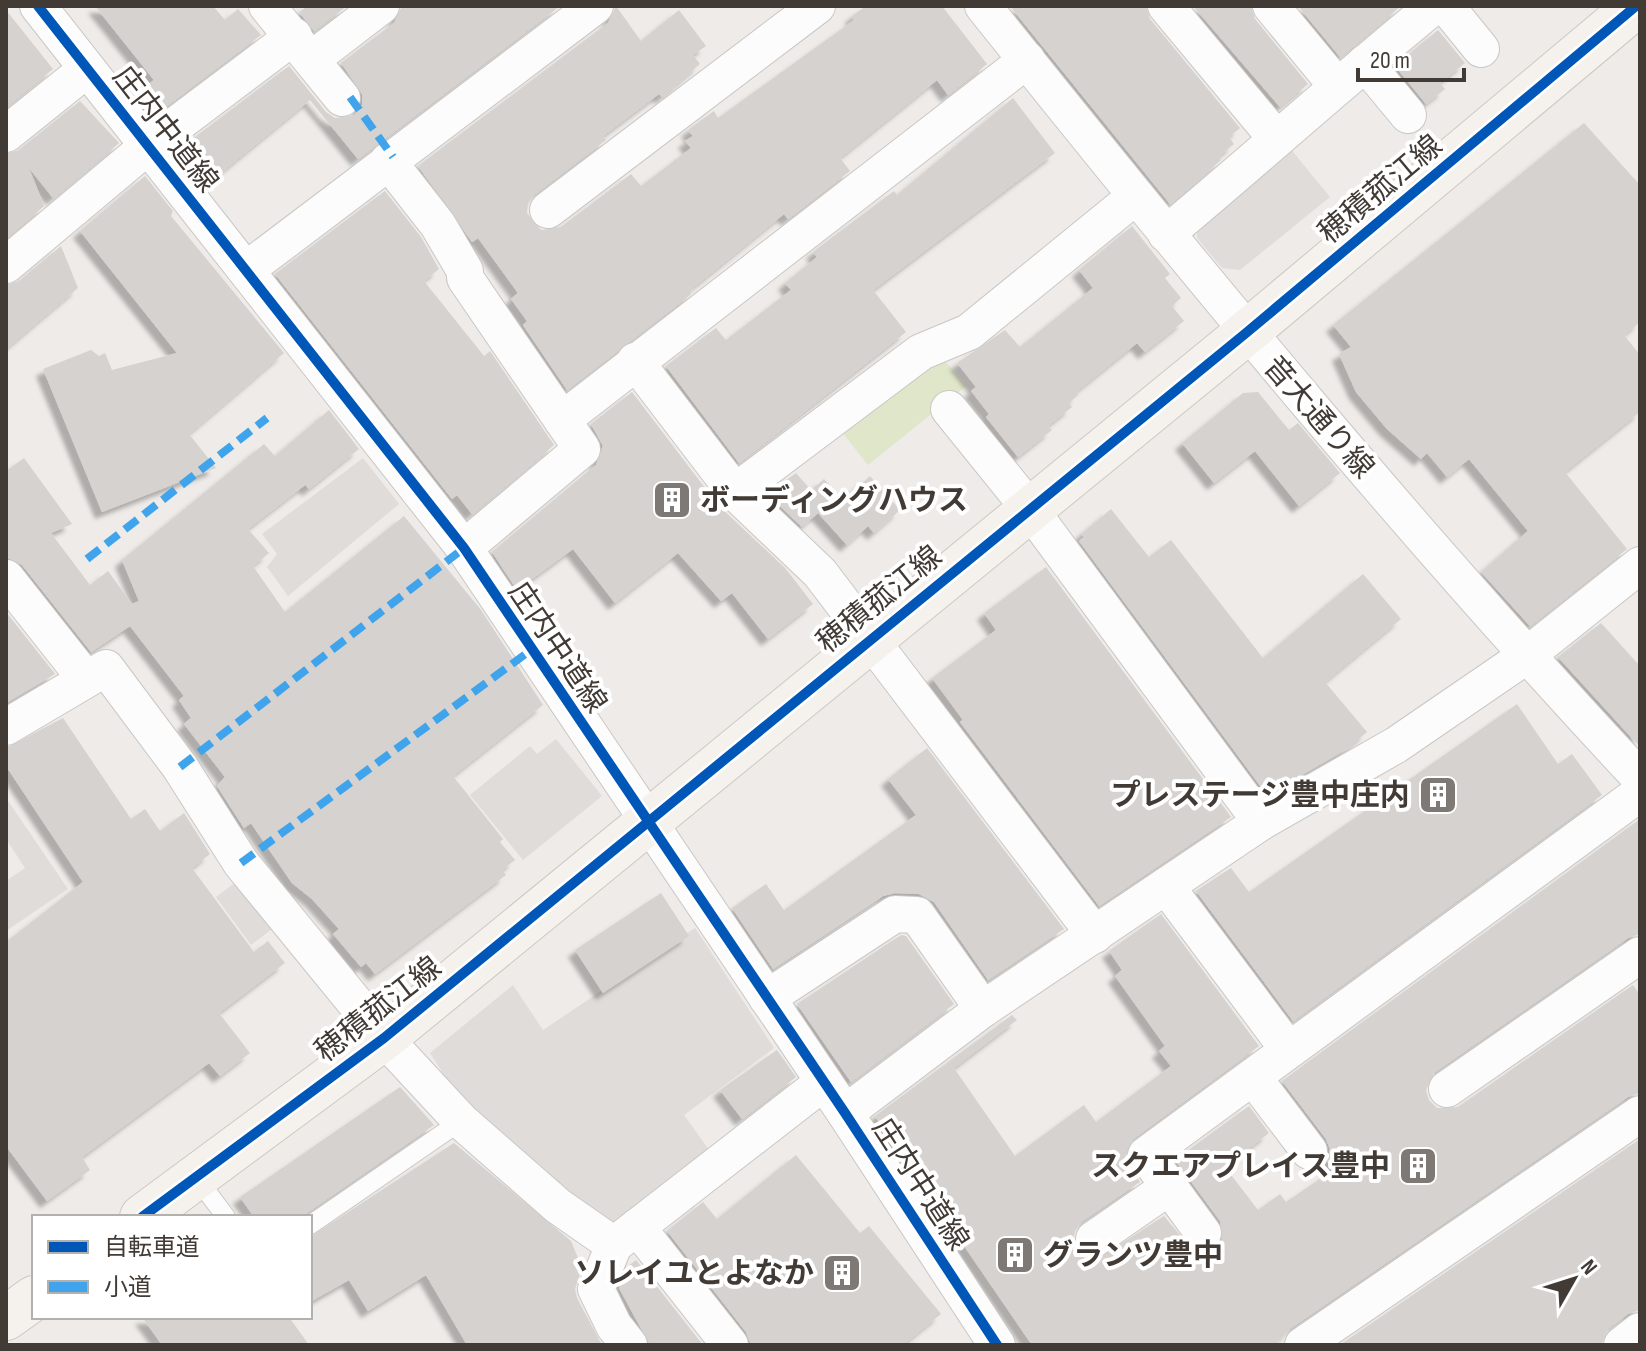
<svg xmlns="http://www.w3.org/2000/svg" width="1646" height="1351" font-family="'Sofia Sans Condensed','Noto Sans JP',sans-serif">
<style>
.green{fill:#e0e6c9}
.parking{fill:#dfdcd9}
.building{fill:#d6d2cf;filter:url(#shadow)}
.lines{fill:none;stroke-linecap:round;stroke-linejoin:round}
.lane-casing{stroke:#cac7c4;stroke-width:20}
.street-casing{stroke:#cac7c4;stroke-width:38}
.secondary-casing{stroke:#cec8c1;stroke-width:46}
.lane{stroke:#fcfcfc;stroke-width:18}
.street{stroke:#fcfcfc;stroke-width:36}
.secondary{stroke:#f5f2ee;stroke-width:44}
.quiet{stroke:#3fa4eb;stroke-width:8;stroke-dasharray:16 8;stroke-linecap:butt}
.cycleway-casing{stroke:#fff;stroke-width:15}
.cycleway{stroke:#0057b8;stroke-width:10}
.labels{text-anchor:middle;stroke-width:8;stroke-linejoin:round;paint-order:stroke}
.street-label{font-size:30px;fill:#423b35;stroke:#fff}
.poi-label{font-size:30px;font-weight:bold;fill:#423b35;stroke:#fff;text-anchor:end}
</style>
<defs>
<filter id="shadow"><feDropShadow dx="-7" dy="7" stdDeviation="2" flood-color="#0004"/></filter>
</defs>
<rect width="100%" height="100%" fill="#eeebe8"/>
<polygon class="green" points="945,361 966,386 868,465 838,427 896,380"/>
<g class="parking">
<polygon points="1289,147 1330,197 1240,270 1222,268 1197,238 1197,222"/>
<polygon points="363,458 399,504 288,596 267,567 277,554 262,534"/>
<polygon points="556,739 602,796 523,860 470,795 530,746 537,754"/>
<polygon points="6,798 68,889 6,931 6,881 25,868 6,839"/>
<polygon points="236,882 272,929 251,945 216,897"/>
<polygon points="695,928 774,1048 684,1115 709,1150 612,1226 560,1190 453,1089 430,1053 513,985 543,1030"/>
</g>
<g class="building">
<polygon points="95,6 213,6 225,20 238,9 261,35 152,117 135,95 154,80"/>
<polygon points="308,6 347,6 314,31 299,12"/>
<polygon points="402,6 560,6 358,159 310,100 206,185 178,150 289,66 326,112 335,118 355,115 362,105 362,94 341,63 394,23"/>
<polygon points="616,6 641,41 679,10 706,46 693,55 700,64 662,97 659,94 603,136 606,140 535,194 528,203 527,213 541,230 561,227 631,174 641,186 691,148 685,141 693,136 688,130 714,111 718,118 854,20 852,16 866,6 942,6 987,64 948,95 937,80 840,158 850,171 788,219 784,214 694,287 690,295 567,390 523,325 527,321 511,299 518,293 478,238 472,242 418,166 608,23"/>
<polygon points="1010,6 1146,6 1150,19 1240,128 1229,137 1234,144 1218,157 1221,160 1170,204"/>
<polygon points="1193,6 1251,6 1255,19 1308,84 1280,107"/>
<polygon points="1298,6 1401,6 1340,57"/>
<polygon points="6,10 53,69 6,107"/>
<polygon points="1438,30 1465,63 1440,83 1445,89 1426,104 1395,66"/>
<polygon points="1013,98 1055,153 873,290 906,332 739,463 666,366 716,328 726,340 791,290 785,283 817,257 813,252 894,191 897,195"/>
<polygon points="80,101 119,143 53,198 29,168 44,206 6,238 6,154 19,150"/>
<polygon points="1584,123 1640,185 1640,322 1624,335 1640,355 1640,412 1565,472 1627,549 1530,626 1481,572 1528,531 1469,459 1447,477 1427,453 1421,459 1387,429 1356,392 1339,354 1351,347 1333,325"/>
<polygon points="145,176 173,211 171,216 284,353 189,434 216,468 102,512 43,369 91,350 99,356 105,353 112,370 177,353 80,231"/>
<polygon points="385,191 421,237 439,269 424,281 484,356 490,351 554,445 472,514 457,495 452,499 275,274"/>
<polygon points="1132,226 1170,274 1165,278 1181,298 1172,306 1184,321 1145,352 1137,343 1076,392 1078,395 1069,403 1072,407 1048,426 1052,430 1018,457 986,417 989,414 971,391 976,387 957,363 1005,330 1020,347 1093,288 1079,270"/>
<polygon points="61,246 78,288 6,349 6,285 19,281"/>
<polygon points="632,392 718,505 785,568 813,604 768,639 732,593 721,601 678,553 615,603 573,549 517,590 492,552 596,465 603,446 591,424"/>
<polygon points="1258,392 1289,430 1298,423 1340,473 1299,506 1255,451 1214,483 1182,443 1243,393"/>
<polygon points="329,410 359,449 309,489 305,485 248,529 269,553 253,566 285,612 404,516 481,610 543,705 453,776 503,839 500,842 515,860 502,870 506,875 375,974 366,963 361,967 333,934 339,929 312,899 292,883 251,823 244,828 217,786 225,777 184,724 191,718 179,700 184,696 130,626 91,652 22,565 6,557 6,471 24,458 72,524 51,533 90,585 108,571 132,604 139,601 122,560 264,444 275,456"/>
<polygon points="796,473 811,490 824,479 843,500 870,476 900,510 874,533 868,526 847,545 818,513 802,527 767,494"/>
<polygon points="1111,509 1149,557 1171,540 1263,658 1363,574 1401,619 1325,682 1367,732 1347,749 1286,784 1281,777 1264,791 1079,541 1084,537 1081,534"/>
<polygon points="1046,567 1231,817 1099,906 960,722 963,720 932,678 996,630 984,613"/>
<polygon points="6,612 55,674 6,703"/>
<polygon points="1601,623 1640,666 1640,747 1558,657"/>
<polygon points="1517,704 1558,764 1572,754 1602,795 1293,1021 1196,891 1231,868 1249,892"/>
<polygon points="63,718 131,819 145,809 160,831 184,813 210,854 192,868 254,952 268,941 285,963 219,1013 250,1053 220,1076 209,1063 82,1157 90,1170 47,1201 6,1146 6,942 83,882 6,766 6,748"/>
<polygon points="927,748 1064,929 988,980 934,902 919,894 895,893 883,896 773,969 732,908 766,884 784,910 916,815 888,779"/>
<polygon points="1640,819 1640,934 1628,938 1435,1072 1426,1090 1429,1100 1437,1108 1458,1107 1633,985 1640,995 1640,1093 1628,1097 1291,1328 1275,1345 1032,1345 875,1116 1012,1015 1017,1020 954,1068 1015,1156 1084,1105 1096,1122 1171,1066 1159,1051 1165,1046 1115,976 1122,970 1109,951 1161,914 1259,1046 1133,1139 1125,1158 1140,1182 1081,1222 1075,1231 1073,1242 1084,1258 1096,1260 1164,1216 1194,1252 1215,1250 1222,1241 1220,1221 1175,1160 1249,1106 1269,1133 1225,1167 1258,1210 1280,1194 1286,1202 1333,1170 1327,1161 1330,1149 1326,1139 1282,1081"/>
<polygon points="661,893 689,936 603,993 575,950"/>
<polygon points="901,935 906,936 954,1004 851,1082 797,1004"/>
<polygon points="777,1050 796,1077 742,1119 720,1090"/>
<polygon points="400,1087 434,1125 301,1217 254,1217 240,1197"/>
<polygon points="1640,1139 1640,1310 1628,1314 1609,1328 1601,1345 1340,1345"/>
<polygon points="454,1143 571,1241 582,1268 575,1289 577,1298 602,1345 467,1345 426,1275 368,1311 349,1280 310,1302 310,1237"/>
<polygon points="796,1155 860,1233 869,1226 941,1314 903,1345 751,1345 746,1332 667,1231 703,1202 717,1219"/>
<polygon points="636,1260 703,1345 650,1345 619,1288 628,1266"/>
<polygon points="142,1317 289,1317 309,1345 162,1345"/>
</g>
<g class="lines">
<defs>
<g id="lane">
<polyline points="196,1177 226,1217"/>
<polyline points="310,1225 461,1121"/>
</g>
<g id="street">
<polyline points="38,6 464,548 845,1113 997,1345"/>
<polyline points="267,6 342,98"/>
<path d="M983,6C1194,270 1409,531 1640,778"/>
<polyline points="1166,6 1275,137"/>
<polyline points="1271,6 1337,86"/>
<polyline points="1446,6 1481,49"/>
<polyline points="312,59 381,6"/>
<polyline points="1365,63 1408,115"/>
<polyline points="6,134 87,69"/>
<polyline points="388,161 438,225 465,271 465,278 582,449 464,548"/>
<polyline points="548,210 817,6"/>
<path d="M1166,234C1256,159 1343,80 1434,6"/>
<polyline points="6,265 148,146 294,36"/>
<polyline points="246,270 595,6"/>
<polyline points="635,361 735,492 820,573 1095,935"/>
<polyline points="949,409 1029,508 1261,822"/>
<polyline points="562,420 1027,60"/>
<polyline points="735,492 921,352 969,332 1136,196"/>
<polyline points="6,578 85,678"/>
<polyline points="6,727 106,668 180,767 241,863 384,1038 461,1121 558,1206 614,1245 824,1082"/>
<polyline points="1166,886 1288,1049"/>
<polyline points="767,998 895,914 917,915 983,1009"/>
<polyline points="1253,1077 1309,1151"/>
<polyline points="1447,1089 1640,955"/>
<polyline points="845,1113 983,1009 1261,822 1396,745 1526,656 1640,565"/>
<polyline points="637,1227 730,1345"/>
<polyline points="1203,1233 1146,1155 1640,793"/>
<polyline points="1094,1239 1169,1187"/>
<polyline points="614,1245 596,1289 614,1326 629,1345"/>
<polyline points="1303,1345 1640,1114"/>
<polyline points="1622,1345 1640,1331"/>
</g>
<g id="secondary">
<polyline points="142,1217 384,1038 1246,333 1636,6"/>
<polyline points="6,1318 34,1298"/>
</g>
</defs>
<use href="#lane" class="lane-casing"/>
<use href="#street" class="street-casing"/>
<use href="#secondary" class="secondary-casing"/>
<use href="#lane" class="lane"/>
<use href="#street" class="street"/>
<use href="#secondary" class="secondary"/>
<g class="quiet">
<polyline points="350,97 393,157"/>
<polyline points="87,559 267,418"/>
<polyline points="180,767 464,548"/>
<polyline points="241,863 531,650"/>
</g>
<defs>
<g id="cycleway">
<polyline points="38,6 464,548 845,1113 997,1345"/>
<polyline points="142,1217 384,1038 1246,333 1636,6"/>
</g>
</defs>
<use href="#cycleway" class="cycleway-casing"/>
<use href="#cycleway" class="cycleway"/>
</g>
<defs>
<symbol id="building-square" viewBox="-11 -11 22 22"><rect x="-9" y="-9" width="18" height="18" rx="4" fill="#7e7974" stroke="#fff"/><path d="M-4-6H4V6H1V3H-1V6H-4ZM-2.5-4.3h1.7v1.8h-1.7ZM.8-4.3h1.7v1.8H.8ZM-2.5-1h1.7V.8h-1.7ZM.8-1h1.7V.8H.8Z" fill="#fff"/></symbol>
</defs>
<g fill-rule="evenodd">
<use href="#building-square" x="650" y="478" width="44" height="44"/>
<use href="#building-square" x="1416" y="773" width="44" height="44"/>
<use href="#building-square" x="1396" y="1144" width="44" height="44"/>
<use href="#building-square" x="993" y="1233" width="44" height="44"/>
<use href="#building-square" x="820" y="1251" width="44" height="44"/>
</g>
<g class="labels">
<g class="street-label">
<text transform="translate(166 129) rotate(52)" y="10">庄内中道線</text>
<text transform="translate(1380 189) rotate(-40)" y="10">穂積菰江線</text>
<text transform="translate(1319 417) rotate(49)" y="10">音大通り線</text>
<text transform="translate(879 599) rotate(-39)" y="10">穂積菰江線</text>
<text transform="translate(558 647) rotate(56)" y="10">庄内中道線</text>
<text transform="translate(378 1009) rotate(-38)" y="10">穂積菰江線</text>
<text transform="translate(921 1184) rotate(57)" y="10">庄内中道線</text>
</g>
<g class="poi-label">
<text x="700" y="510" text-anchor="start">ボーディングハウス</text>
<text x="1410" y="805">プレステージ豊中庄内</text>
<text x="1390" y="1176">スクエアプレイス豊中</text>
<text x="1043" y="1265" text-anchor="start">グランツ豊中</text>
<text x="814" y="1283">ソレイユとよなか</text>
</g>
</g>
<rect width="1646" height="1351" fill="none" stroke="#423b35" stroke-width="16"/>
<rect x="32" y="1215" width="280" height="104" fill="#ffffff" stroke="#b3b1ae" stroke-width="2"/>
<rect x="48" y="1241" width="40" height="12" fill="#0057b8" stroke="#b3b1ae" stroke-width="2"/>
<text x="104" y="1255" font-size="24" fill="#423b35">自転車道</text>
<rect x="48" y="1281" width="40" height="12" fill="#3fa4eb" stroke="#b3b1ae" stroke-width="2"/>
<text x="104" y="1295" font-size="24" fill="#423b35">小道</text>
<g transform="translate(1574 1279) rotate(51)" stroke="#ffffff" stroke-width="6" paint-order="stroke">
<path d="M0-6L14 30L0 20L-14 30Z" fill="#423b35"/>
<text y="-12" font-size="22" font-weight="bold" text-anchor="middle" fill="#423b35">N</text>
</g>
<path d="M1358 68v12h106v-12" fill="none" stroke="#423b35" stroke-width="4"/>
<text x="1370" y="68" font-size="24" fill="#423b35" stroke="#ffffff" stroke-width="6" paint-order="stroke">20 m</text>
</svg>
